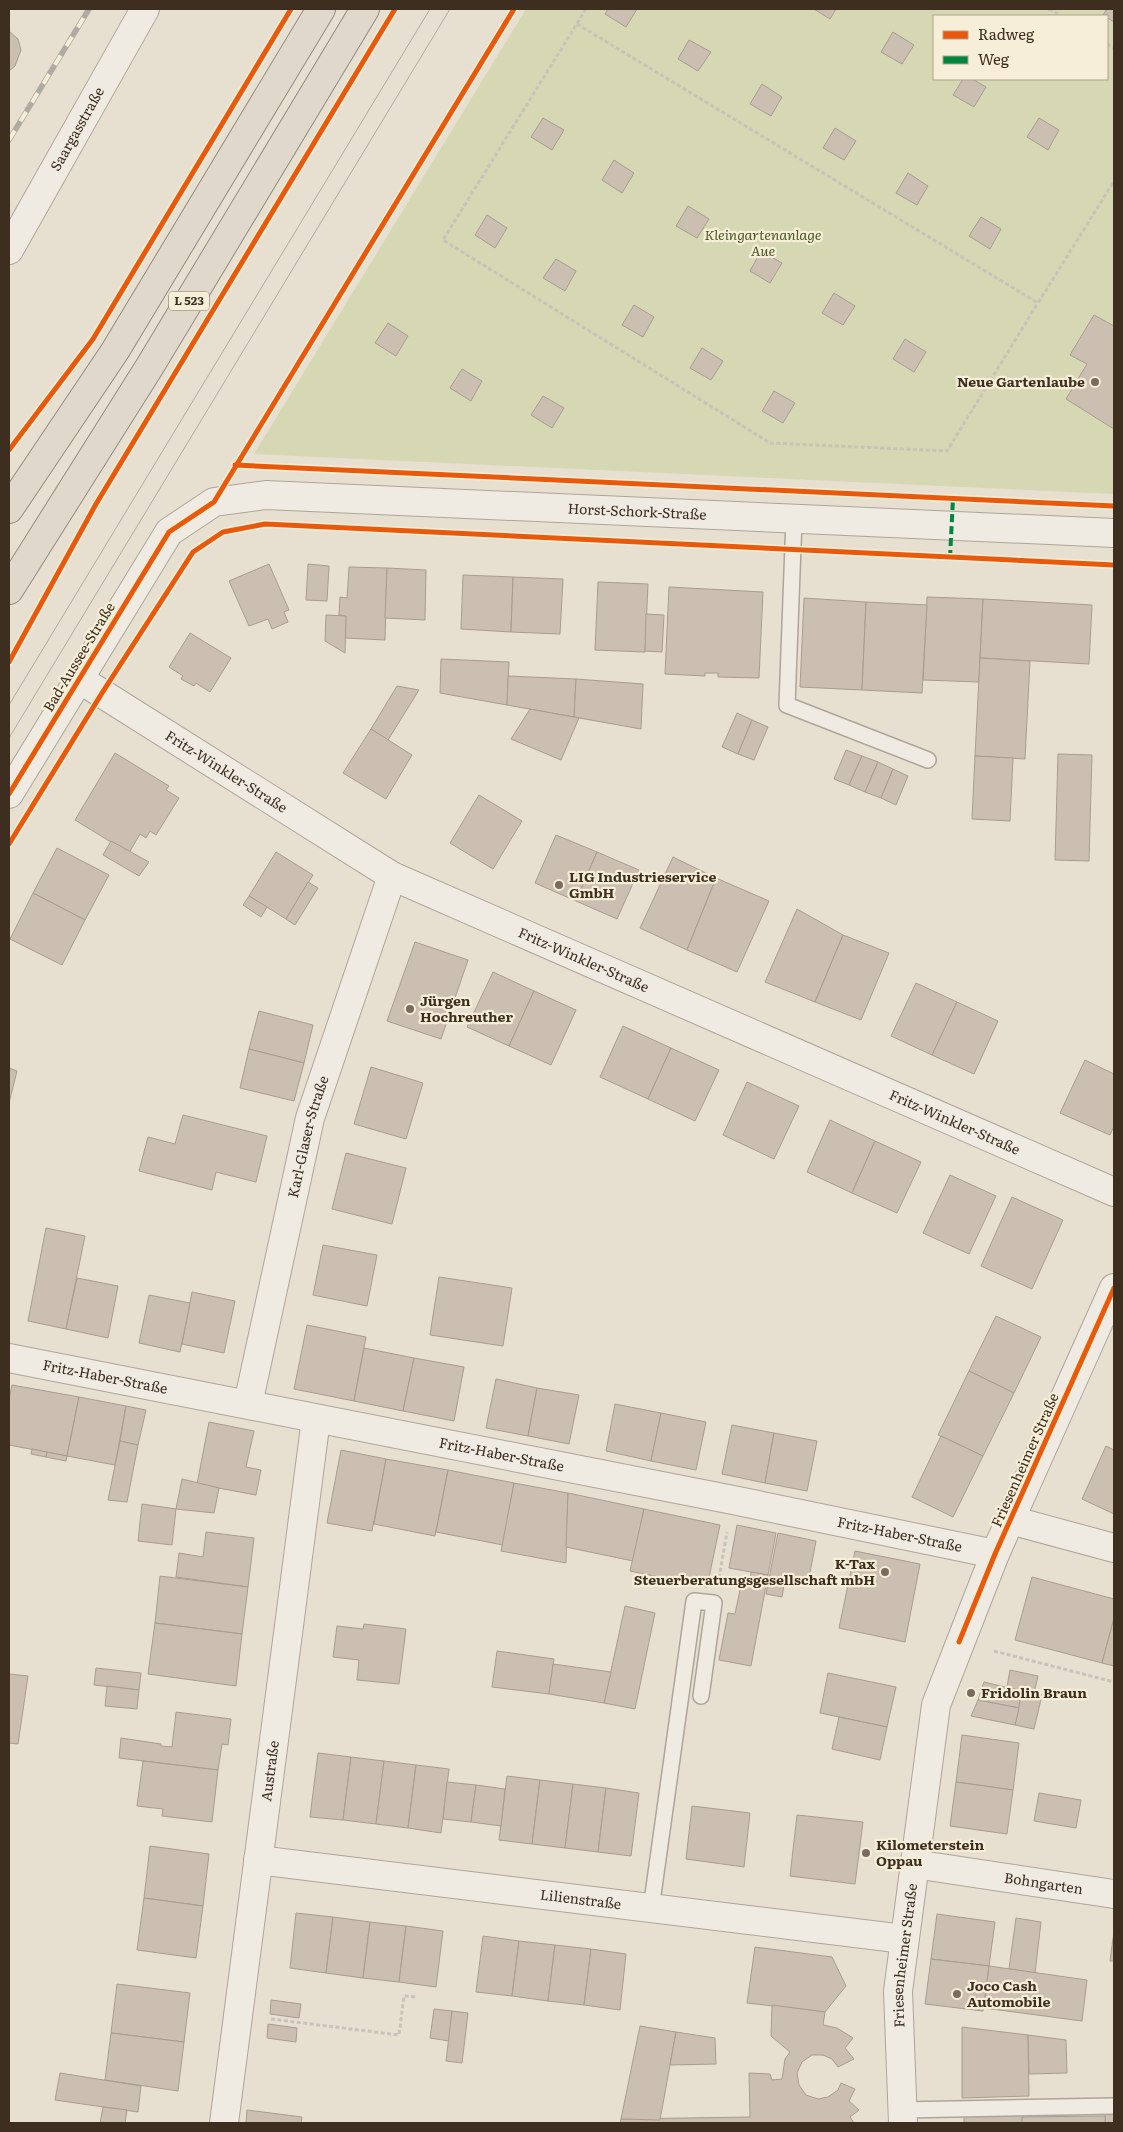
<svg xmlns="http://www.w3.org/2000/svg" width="1123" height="2132" font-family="Literata,serif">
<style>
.green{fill:#d6d7b3;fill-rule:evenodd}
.building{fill:#cbbfb2;stroke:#a89c90}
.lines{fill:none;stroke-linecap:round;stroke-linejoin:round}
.service-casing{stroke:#ada599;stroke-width:18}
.minor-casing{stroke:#ada599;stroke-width:30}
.trunk-casing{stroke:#928b80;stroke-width:30}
.path{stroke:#c8c2b9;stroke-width:3;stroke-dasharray:4 2.5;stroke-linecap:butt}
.service{stroke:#efebe3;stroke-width:15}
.minor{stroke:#efebe3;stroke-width:28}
.trunk{stroke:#e0d9cb;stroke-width:28}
.tram{stroke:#afaaa2;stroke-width:1}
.rail-casing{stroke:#afaaa2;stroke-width:5.5}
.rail{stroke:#f7eed8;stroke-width:4;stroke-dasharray:11;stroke-linecap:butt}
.quiet{stroke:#00873e;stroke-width:4;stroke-dasharray:8 4;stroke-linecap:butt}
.cycleway-casing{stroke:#f7eed8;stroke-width:8}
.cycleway{stroke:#e8590c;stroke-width:5}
.poi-dot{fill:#786c5e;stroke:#f7eed8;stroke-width:2}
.labels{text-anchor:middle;stroke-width:4.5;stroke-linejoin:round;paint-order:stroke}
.shield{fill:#f7eed8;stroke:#756857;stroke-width:1}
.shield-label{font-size:12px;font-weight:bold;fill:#3d2e20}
.street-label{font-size:14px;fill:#3d2e20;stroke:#f7eed8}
.park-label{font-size:14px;font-style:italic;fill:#4d5a26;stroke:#f7eed8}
.poi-label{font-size:14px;font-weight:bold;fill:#3d2e20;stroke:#f7eed8;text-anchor:start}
</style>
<rect width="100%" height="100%" fill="#e7e0d1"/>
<path class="green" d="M526,9H1114V494L254,454ZM934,16H1107V79H934Z"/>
<g class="building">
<polygon points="608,9 637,9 626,27 605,14"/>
<polygon points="814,9 836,9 830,19"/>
<polygon points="1107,9 1114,9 1114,22 1103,15"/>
<polygon points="9,31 18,39 21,50 15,66 9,71"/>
<polygon points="893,32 914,45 902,64 881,52"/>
<polygon points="689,40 711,52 698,71 678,59"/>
<polygon points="963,79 972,79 986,87 974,107 953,95"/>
<polygon points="762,84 782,97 771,116 750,104"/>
<polygon points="543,118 564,130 552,150 531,137"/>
<polygon points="1039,118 1059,130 1048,150 1027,137"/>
<polygon points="835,128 856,141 844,160 823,148"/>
<polygon points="614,160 634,173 622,193 602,180"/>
<polygon points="908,173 928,186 917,205 896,193"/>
<polygon points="688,206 709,219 697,238 676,226"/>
<polygon points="487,215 507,228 495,248 475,235"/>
<polygon points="981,217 1001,229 990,249 969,236"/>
<polygon points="761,251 782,263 770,283 750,271"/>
<polygon points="556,259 576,271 565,291 543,278"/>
<polygon points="834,293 855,306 843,325 822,313"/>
<polygon points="634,305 654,317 643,337 622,325"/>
<polygon points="1094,315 1114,326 1114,429 1066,399 1087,364 1070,355"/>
<polygon points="388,323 408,336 396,356 375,343"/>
<polygon points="905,339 926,352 914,372 893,359"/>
<polygon points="702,348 723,361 711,380 690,368"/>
<polygon points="462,369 482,381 471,401 450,388"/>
<polygon points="774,391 795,403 783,423 762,411"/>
<polygon points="543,396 564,408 552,428 531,415"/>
<polygon points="269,564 289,610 284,612 288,622 272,629 268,619 249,626 229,581"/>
<polygon points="308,564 329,566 327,601 306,600"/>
<polygon points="349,567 387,568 385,640 345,638 346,616 339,615 340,597 347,598"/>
<polygon points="387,568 426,570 425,620 385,618"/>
<polygon points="463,575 513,577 511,632 461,629"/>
<polygon points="513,577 563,579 560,634 511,632"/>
<polygon points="598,582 648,584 645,652 595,650"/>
<polygon points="669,587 763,592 759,678 718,677 718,673 705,673 705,676 665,674"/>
<polygon points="927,597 983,599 979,682 923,680"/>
<polygon points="804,598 866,602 862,690 800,687"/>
<polygon points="983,599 1092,605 1089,664 980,658"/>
<polygon points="866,602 927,605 922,693 862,690"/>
<polygon points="646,614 664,615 662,652 645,651"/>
<polygon points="326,615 346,616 345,653 325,641"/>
<polygon points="190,633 231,658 210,692 196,683 194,686 181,679 183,676 169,667"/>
<polygon points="980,658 1030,661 1025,759 975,756"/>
<polygon points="441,659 509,662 507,705 440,693"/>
<polygon points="508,676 576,679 574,717 507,705"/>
<polygon points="576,679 643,684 641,729 574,717"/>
<polygon points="397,686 419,690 388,740 371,729"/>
<polygon points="530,709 579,718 561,760 511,739"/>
<polygon points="737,713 752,720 738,754 722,747"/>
<polygon points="752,720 768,727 754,760 738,754"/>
<polygon points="371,729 412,755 386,799 343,773"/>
<polygon points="846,750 862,756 849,785 834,779"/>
<polygon points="115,753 169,786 166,790 179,798 156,835 150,831 146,838 140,834 129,853 75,820"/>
<polygon points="1058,754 1092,755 1089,861 1055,860"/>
<polygon points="862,756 878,762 865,792 849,785"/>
<polygon points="975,756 1013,758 1010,821 972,819"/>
<polygon points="878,762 893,769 881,798 865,792"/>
<polygon points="893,769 908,776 896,805 881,798"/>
<polygon points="479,795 522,821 493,869 450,843"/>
<polygon points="556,835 597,852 576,901 535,883"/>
<polygon points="111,841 149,862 139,876 103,855"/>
<polygon points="57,848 109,875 85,920 33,893"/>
<polygon points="276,852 313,875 286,919 249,896"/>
<polygon points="597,852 639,870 617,919 576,901"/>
<polygon points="673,857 716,878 687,950 640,928"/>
<polygon points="716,878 769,901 737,972 687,950"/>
<polygon points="308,882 318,888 295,925 286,919"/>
<polygon points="33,893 85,920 62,965 10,939"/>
<polygon points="249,896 267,907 261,917 243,905"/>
<polygon points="797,909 843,935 815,1002 765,982"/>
<polygon points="843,935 889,953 861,1020 815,1002"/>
<polygon points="415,942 468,960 441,1039 387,1021"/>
<polygon points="493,972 534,991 509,1046 467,1027"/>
<polygon points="916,983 957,1002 932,1055 891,1036"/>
<polygon points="534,991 576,1010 551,1065 509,1046"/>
<polygon points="957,1002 998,1021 974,1074 932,1055"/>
<polygon points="259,1011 313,1025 304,1063 249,1049"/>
<polygon points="623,1026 671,1048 648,1099 600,1077"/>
<polygon points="671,1048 719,1070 695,1121 648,1099"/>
<polygon points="249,1049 304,1063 294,1101 240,1088"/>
<polygon points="1085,1060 1114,1074 1114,1126 1110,1135 1060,1113"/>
<polygon points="371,1067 423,1083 406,1139 354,1124"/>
<polygon points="9,1068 17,1071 9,1103"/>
<polygon points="747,1082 799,1106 774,1159 723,1135"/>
<polygon points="183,1115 267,1136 256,1182 216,1172 212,1190 139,1171 148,1137 175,1144"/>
<polygon points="830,1120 875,1141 852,1193 807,1172"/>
<polygon points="875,1141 921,1162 897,1213 852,1193"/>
<polygon points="346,1153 406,1168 392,1224 332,1209"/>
<polygon points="950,1175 996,1196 969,1254 923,1233"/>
<polygon points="1012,1197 1063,1220 1032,1289 981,1266"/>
<polygon points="46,1228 85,1236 66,1329 28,1321"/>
<polygon points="323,1245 377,1255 367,1306 313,1295"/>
<polygon points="439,1277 512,1288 503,1346 430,1335"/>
<polygon points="77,1278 118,1286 108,1338 66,1329"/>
<polygon points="192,1292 235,1301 224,1353 182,1344"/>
<polygon points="149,1295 190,1303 180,1352 139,1343"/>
<polygon points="996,1316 1041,1337 1014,1393 969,1371"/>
<polygon points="307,1325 366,1337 354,1401 294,1389"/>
<polygon points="364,1348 414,1358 403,1411 354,1401"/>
<polygon points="414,1358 464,1367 454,1421 403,1411"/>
<polygon points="969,1371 1014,1393 983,1456 938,1435"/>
<polygon points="496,1379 537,1388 528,1436 486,1428"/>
<polygon points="12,1385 79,1397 67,1456 9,1445 9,1400"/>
<polygon points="537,1388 579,1395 569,1444 528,1436"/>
<polygon points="79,1397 126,1406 115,1465 67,1456"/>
<polygon points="615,1404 661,1413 651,1461 606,1451"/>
<polygon points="126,1406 146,1410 138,1445 120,1441"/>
<polygon points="661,1413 706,1422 696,1470 651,1461"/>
<polygon points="209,1422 254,1431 246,1467 261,1470 256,1495 197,1484"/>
<polygon points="732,1425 774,1433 765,1483 722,1474"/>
<polygon points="774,1433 817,1441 807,1491 765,1483"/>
<polygon points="941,1436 983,1456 953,1517 912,1497"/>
<polygon points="120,1441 138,1445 127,1502 108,1500"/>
<polygon points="1106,1446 1114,1450 1114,1514 1082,1499"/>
<polygon points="32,1449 47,1452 46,1457 31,1454"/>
<polygon points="341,1450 386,1459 372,1531 327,1523"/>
<polygon points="47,1452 67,1456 66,1461 46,1457"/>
<polygon points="386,1459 448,1470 435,1536 374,1524"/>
<polygon points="448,1470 514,1483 503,1545 436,1532"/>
<polygon points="182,1479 219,1488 214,1513 176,1509"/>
<polygon points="514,1483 568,1493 566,1563 501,1551"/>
<polygon points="568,1493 644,1509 633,1561 566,1547"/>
<polygon points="142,1504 176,1509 172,1545 138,1541"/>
<polygon points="644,1509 720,1525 707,1587 630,1571"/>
<polygon points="737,1525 776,1533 768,1575 729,1568"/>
<polygon points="206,1532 254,1538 248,1587 176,1577 179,1553 203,1557"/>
<polygon points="778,1533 816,1541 808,1583 785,1579 782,1597 766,1594"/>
<polygon points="855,1551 920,1564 905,1642 839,1628"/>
<polygon points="751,1572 768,1575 751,1666 719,1660 728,1613 735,1614 740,1590 750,1583"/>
<polygon points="160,1576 248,1587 242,1634 155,1623"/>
<polygon points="1032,1577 1114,1599 1114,1618 1102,1663 1015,1640"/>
<polygon points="625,1606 655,1613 635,1709 604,1703"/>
<polygon points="1114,1618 1114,1666 1102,1663"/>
<polygon points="155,1623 242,1634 236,1686 148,1674"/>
<polygon points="364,1624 406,1629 399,1684 357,1680 359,1660 333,1657 337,1626 363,1629"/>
<polygon points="497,1651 554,1659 549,1694 492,1687"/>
<polygon points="553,1664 611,1672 604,1703 549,1694"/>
<polygon points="96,1668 141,1673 139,1690 94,1685"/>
<polygon points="1010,1670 1038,1676 1034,1693 1007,1687"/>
<polygon points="828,1673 896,1687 887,1727 820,1713"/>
<polygon points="9,1674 28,1676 18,1744 9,1743"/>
<polygon points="984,1682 1022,1691 1019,1708 978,1700"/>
<polygon points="107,1686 139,1690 137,1709 105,1706"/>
<polygon points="1022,1691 1042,1695 1034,1729 1015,1725"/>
<polygon points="978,1700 1019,1708 1015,1725 971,1716"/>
<polygon points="176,1712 231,1719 228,1745 222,1744 218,1770 119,1758 121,1738 161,1744 161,1746 172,1747"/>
<polygon points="839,1717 887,1727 880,1760 832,1749"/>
<polygon points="962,1735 1019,1743 1013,1790 956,1782"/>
<polygon points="318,1753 351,1757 343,1820 310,1817"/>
<polygon points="351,1757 384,1761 376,1824 343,1820"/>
<polygon points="143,1761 218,1770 212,1822 162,1816 163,1809 137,1806"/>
<polygon points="384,1761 416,1765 408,1828 376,1824"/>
<polygon points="416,1765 449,1769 441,1833 408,1828"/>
<polygon points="507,1776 540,1780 532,1844 499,1840"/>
<polygon points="540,1780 573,1784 565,1848 532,1844"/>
<polygon points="447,1782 476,1785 471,1822 443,1819"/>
<polygon points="956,1782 1013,1790 1007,1834 950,1826"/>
<polygon points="573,1784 606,1788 598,1852 565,1848"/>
<polygon points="476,1785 505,1789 501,1826 471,1822"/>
<polygon points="606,1788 639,1793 631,1856 598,1852"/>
<polygon points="1039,1793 1081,1800 1076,1828 1034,1821"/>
<polygon points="692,1806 750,1813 744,1867 686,1859"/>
<polygon points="797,1815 863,1822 855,1884 790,1876"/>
<polygon points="150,1846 209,1854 203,1906 144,1898"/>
<polygon points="144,1898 203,1906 196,1958 137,1950"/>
<polygon points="296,1913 333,1917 326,1973 290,1968"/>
<polygon points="937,1914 995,1922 989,1966 931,1959"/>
<polygon points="333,1917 370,1922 363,1978 326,1973"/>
<polygon points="1016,1918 1041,1922 1035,1973 1009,1969"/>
<polygon points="370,1922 406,1926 399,1982 363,1978"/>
<polygon points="406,1926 443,1931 436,1987 399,1982"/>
<polygon points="1114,1931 1114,1961 1110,1961"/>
<polygon points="483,1936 519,1941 512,1996 476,1992"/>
<polygon points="519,1941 555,1945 548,2001 512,1996"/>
<polygon points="555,1945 591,1949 584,2005 548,2001"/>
<polygon points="755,1947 832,1957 846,1986 825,2012 747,2003"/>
<polygon points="591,1949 626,1954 620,2010 584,2005"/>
<polygon points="931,1959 989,1966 983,2011 925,2004"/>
<polygon points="989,1966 1087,1980 1082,2021 984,2008"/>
<polygon points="117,1984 190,1993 184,2042 111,2033"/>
<polygon points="271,2000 301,2004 299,2018 270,2014"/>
<polygon points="772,2005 825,2012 823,2025 837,2028 853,2038 845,2048 854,2059 838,2067 832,2059 823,2055 812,2055 802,2062 797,2073 799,2085 806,2095 818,2099 828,2097 838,2090 841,2083 855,2089 849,2101 859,2110 850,2117 854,2123 620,2123 621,2119 750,2117 749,2073 770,2074 772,2080 782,2079 785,2059 790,2052 771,2036"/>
<polygon points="434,2009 452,2011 449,2041 430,2038"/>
<polygon points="452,2011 468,2013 462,2063 446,2061"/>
<polygon points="268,2024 297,2028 296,2042 267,2038"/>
<polygon points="640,2026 676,2032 660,2120 621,2119"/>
<polygon points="962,2027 1028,2035 1029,2096 962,2098"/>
<polygon points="676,2032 715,2038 716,2064 670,2065"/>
<polygon points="111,2033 184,2042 178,2091 105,2080"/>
<polygon points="1028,2035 1066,2040 1067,2073 1029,2074"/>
<polygon points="60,2073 141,2086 138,2112 55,2100"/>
<polygon points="103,2107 127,2110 125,2123 100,2123"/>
<polygon points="247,2110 302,2117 301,2123 246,2123"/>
<rect x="1105" y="2112" width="9" height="11"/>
<polygon points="1022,2114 1022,2123 964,2123 964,2116"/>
<polygon points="1105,2116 1105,2123 1022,2123 1022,2117"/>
</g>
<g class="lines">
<defs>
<g id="service">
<polyline points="794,519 787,705 928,760"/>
<polyline points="651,1909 694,1601 714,1603 701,1696"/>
<polyline points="902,2110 1114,2106"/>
</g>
<g id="minor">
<path id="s1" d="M9,250L145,9"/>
<path id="s2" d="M79,679L392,876L1114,1192"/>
<path id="s3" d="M9,794L169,532L214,502L266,495L1114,533"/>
<path id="s4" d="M9,1358L733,1500L995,1554"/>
<path id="s5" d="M248,1404L310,1118L392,876"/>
<polyline points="1010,1520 1114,1548"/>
<path id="s6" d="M258,1860L904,1939"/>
<path id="s7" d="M914,1864L1114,1894"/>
<path id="s8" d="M224,2123L316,1419"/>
<path id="s9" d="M903,2123L898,1991L936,1705L995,1554L1114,1288"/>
</g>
<g id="trunk">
<polyline points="9,509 115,351 321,9"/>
<polyline points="9,590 150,366 365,9"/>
</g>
</defs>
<use href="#service" class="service-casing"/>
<use href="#minor" class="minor-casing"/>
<use href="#trunk" class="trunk-casing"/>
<g class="path">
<polyline points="586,9 443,240 770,443 947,451 1038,303"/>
<polyline points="1049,9 1061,16"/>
<polyline points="577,24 1038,303 1114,181"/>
<polyline points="1107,44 1114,48"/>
<polyline points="719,1578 727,1532"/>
<polyline points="994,1651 1114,1682"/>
<polyline points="271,2019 399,2035 404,1996 417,1997"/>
</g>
<use href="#service" class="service"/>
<use href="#minor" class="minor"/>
<use href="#trunk" class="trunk"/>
<g class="tram">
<polyline points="9,705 430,9"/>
<polyline points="9,738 450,9"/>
</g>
<defs>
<polyline id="rail" points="9,140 89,9"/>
</defs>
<use href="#rail" class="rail-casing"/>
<use href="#rail" class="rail"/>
<polyline class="quiet" points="950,558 953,498 957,499"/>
<defs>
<g id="cycleway">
<polyline points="9,450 93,339 291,9"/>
<polyline points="235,465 1114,506"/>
<polyline points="9,662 96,504 395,9"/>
<polyline points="9,794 169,532 214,502 514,9"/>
<polyline points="9,844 102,693 193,552 223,532 265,524 1114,565"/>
<polyline points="959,1642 995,1554 1114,1288"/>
</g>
</defs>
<use href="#cycleway" class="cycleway-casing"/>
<use href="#cycleway" class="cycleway"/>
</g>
<g class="poi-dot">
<circle cx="1095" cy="382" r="5"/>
<circle cx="559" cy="885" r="5"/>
<circle cx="410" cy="1009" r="5"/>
<circle cx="885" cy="1572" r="5"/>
<circle cx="971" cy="1693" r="5"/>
<circle cx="866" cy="1853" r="5"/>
<circle cx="957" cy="1994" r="5"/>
</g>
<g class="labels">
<rect class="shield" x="169" y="291.5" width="40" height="19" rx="4"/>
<g class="shield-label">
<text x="189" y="305">L 523</text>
</g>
<g class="street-label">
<text dy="5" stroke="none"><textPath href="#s1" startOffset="139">Saargasstraße</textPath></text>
<text dy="5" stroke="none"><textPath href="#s3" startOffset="785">Horst-Schork-Straße</textPath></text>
<text transform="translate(79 657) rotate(-59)" y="5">Bad-Aussee-Straße</text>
<text dy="5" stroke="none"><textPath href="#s2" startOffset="174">Fritz-Winkler-Straße</textPath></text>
<text dy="5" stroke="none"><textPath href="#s2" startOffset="579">Fritz-Winkler-Straße</textPath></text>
<text dy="5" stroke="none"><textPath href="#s2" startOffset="984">Fritz-Winkler-Straße</textPath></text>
<text dy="5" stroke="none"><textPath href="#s5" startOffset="274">Karl-Glaser-Straße</textPath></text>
<text dy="5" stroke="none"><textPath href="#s4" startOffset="98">Fritz-Haber-Straße</textPath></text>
<text dy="5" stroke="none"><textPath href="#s4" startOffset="502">Fritz-Haber-Straße</textPath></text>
<text transform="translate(1025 1460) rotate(-66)" y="5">Friesenheimer Straße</text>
<text dy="5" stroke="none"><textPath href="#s4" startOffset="908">Fritz-Haber-Straße</textPath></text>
<text dy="5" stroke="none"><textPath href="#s8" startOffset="355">Austraße</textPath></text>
<text dy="5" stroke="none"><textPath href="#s7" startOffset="131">Bohngarten</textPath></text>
<text dy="5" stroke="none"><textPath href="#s6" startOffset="325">Lilienstraße</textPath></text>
<text dy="5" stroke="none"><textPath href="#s9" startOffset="168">Friesenheimer Straße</textPath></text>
</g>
<g class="park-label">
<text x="763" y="240">Kleingartenanlage<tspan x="763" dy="16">Aue</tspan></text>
</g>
<g class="poi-label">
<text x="1085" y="387" text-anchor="end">Neue Gartenlaube</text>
<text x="569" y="882">LIG Industrieservice<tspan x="569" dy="16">GmbH</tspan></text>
<text x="420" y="1006">Jürgen<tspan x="420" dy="16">Hochreuther</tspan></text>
<text x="875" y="1569" text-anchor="end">K-Tax<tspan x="875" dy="16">Steuerberatungsgesellschaft mbH</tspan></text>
<text x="981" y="1698">Fridolin Braun</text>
<text x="876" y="1850">Kilometerstein<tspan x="876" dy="16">Oppau</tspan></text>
<text x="967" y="1991">Joco Cash<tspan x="967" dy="16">Automobile</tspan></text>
</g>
</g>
<rect width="1123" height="2132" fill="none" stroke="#3d2e20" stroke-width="20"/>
<rect x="933" y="15" width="175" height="65" fill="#f7eed8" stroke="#ada18e"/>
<rect x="943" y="31" width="25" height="8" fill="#e8590c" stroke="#ada18e"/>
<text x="978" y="40" font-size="15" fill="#3d2e20">Radweg</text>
<rect x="943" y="56" width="25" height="8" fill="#00873e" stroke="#ada18e"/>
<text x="978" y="65" font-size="15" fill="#3d2e20">Weg</text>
</svg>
